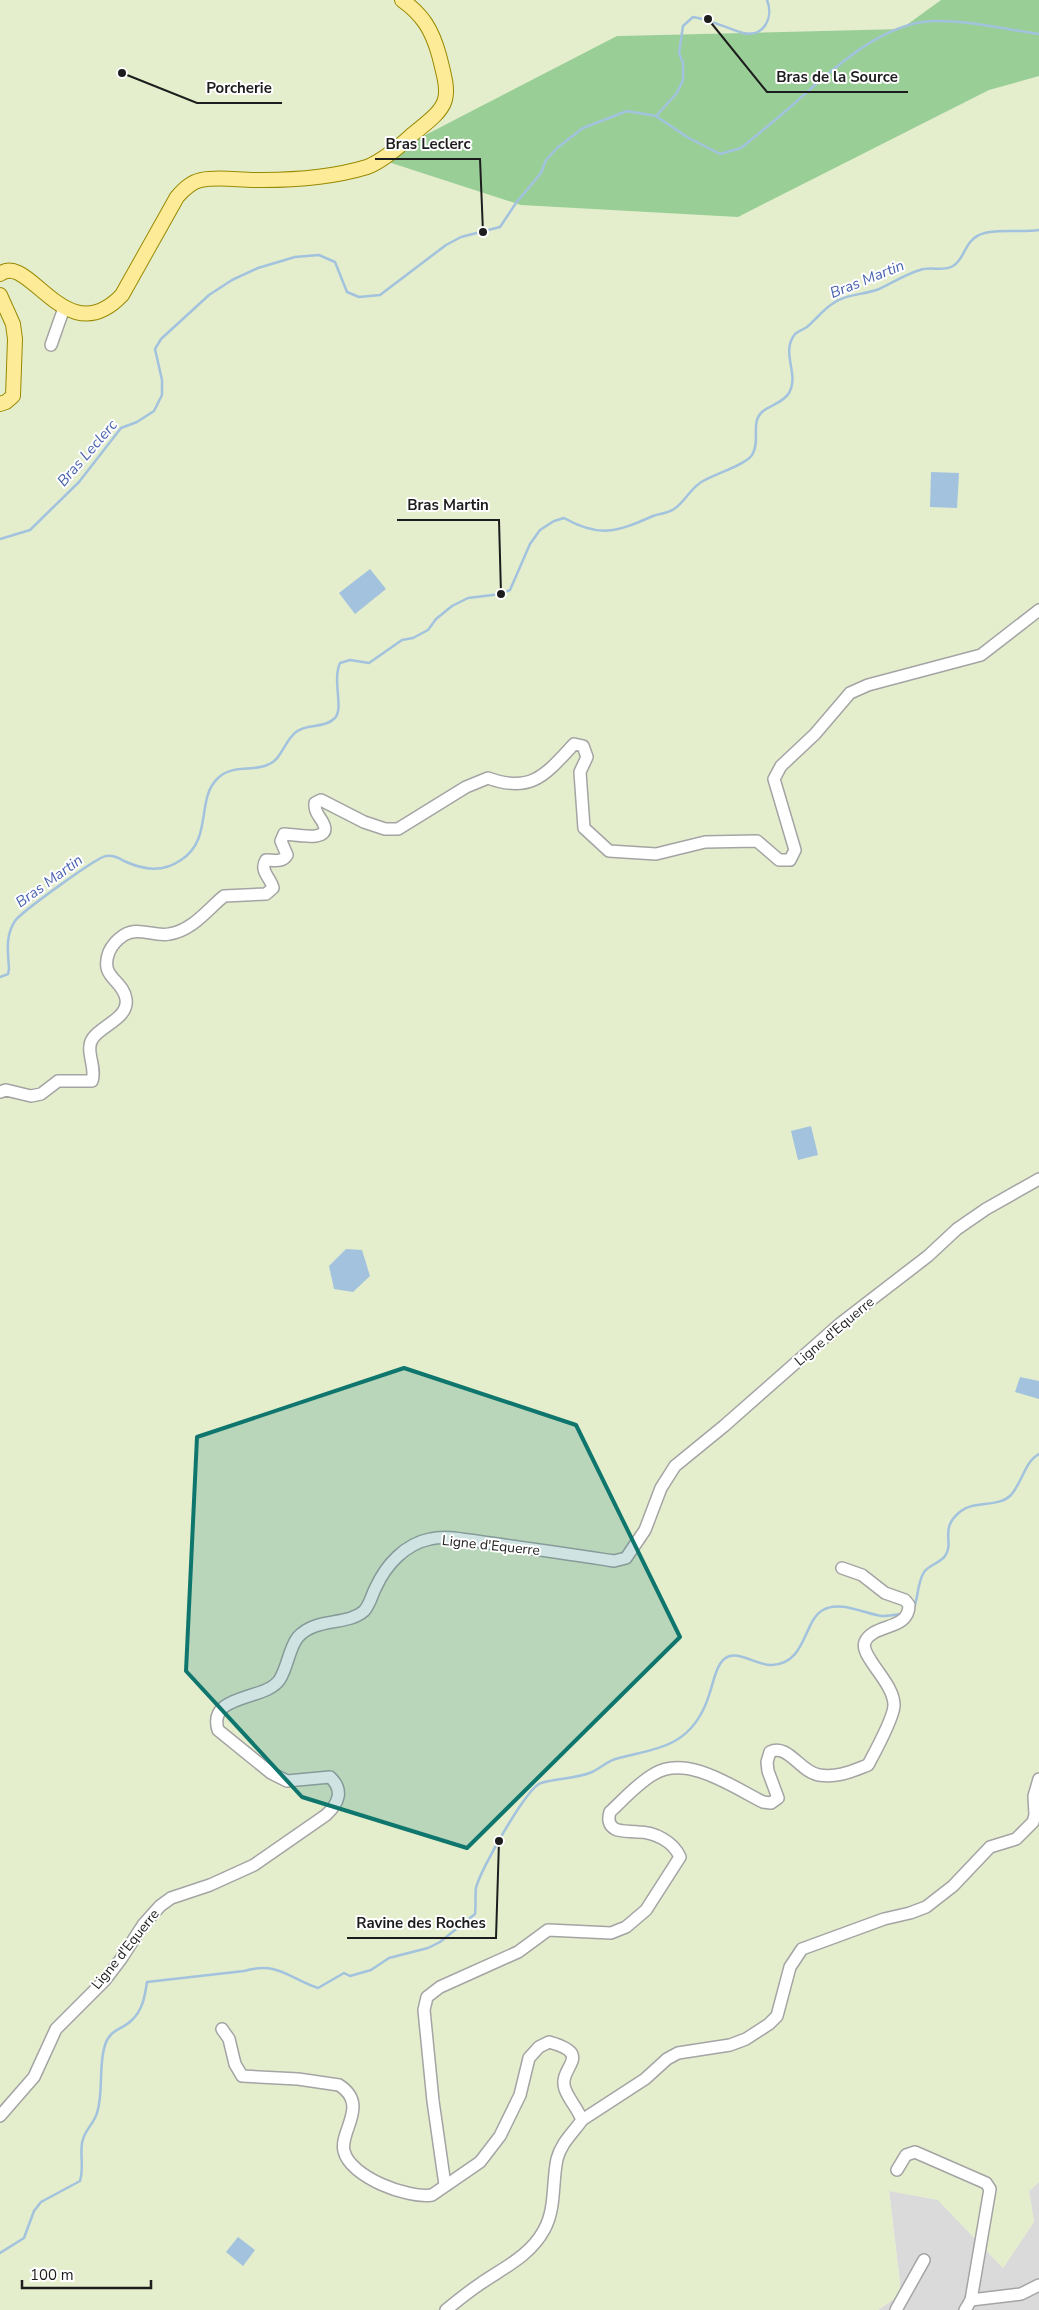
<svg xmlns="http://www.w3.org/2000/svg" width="1039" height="2310" font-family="'Nunito Sans',sans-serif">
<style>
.residential{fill:#dbdada}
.farmland{fill:#e4eecd}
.forest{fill:#99cf96}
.water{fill:#a2c2de}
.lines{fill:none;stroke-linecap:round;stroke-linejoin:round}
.stream{stroke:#a2c2de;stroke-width:2.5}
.minor-casing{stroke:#a4a4a4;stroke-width:14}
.major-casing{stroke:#978900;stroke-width:16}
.minor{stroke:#fff;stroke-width:11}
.major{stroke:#feeb98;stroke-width:14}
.marked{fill:#0f766e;fill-opacity:0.2;stroke:#0f766e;stroke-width:4;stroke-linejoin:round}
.labels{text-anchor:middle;stroke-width:4;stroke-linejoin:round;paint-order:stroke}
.street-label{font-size:14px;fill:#1d1d1d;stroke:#fff}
.water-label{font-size:15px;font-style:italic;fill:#4762af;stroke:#fff}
.leader{fill:none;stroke:#1d1d1d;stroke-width:2}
.callout-dot{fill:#1d1d1d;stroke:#fff;stroke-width:2}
.callout-label{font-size:15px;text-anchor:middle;font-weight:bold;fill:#1d1d1d;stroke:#fff;stroke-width:4;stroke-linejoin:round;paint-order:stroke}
</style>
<rect width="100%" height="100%" fill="#efeee3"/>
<polygon class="residential" points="1039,2182 1039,2310 878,2310 900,2295 900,2283 889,2190 938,2200 1003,2268 1034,2222 1029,2191"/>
<polygon class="farmland" points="0,0 941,0 901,29 617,36 989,90 1039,76 1039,2182 1029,2191 1034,2222 1003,2268 938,2200 889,2191 900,2283 900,2295 878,2310 0,2310"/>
<polygon class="forest" points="941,0 1039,0 1039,76 989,90 738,217 521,205 379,159 617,36 901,29"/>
<g class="water">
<polygon points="931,472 959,473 957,508 930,507"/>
<polygon points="370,569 386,589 355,614 339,593"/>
<polygon points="811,1126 818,1155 798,1160 791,1131"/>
<polygon points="346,1249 362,1250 370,1276 353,1292 334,1289 329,1266"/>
<polygon points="1020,1377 1039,1381 1039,1399 1015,1392"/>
<polygon points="238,2237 255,2250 243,2266 226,2252"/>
</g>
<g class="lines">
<g class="stream">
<path d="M656,116L677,93L683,80V63L679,53L683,26L693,17C711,20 726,28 743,33C764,38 774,17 767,0"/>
<path d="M0,539L30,530L79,482L121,428L137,422L154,411L162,395V380L155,349L161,339L209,295L232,280L258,268L295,257L319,255L335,262L347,292L359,297L380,295L446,245L461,237L500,227L516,203L541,173L546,160L557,148L583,128L627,111L656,116L687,137L720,154L741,148C757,135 773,122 788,109C827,75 878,23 933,21C968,20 1004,29 1039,34"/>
<path d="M0,977L8,974L9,969C8,952 5,936 15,921C20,913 97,857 106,856C113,855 119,858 124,861C144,870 162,873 181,860C213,839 196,800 217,779C232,764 250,772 267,765C282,760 284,741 296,732C307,723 324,729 335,718C344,708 332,681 340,663L350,660L369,663L402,640L413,638L428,630L436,619L452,606L468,598L501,594L510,590L530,544L540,530L554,521L564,518C599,538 617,532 653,516C660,513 667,514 674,509C686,501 690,488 703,481C715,474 747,464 752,455C761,441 750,423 762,412C770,405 783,403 789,393C800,374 780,353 795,334C798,331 804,329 807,327C816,319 823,310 832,304C845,294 864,295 879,289C892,283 906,274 920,270C931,266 943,272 953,266C965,259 964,242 979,235C993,228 1022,233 1039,230"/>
<path d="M913,1609C919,1599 916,1586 924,1572C929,1565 940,1563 945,1556C955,1542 938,1529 961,1511C975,1500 998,1508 1011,1495C1022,1483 1025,1461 1039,1454"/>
<path d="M0,2253L24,2238L34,2211L41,2202L80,2181C84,2168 80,2156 82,2143C84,2130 94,2124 97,2113C104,2091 98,2066 105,2045C110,2029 122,2030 132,2020C143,2010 145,1995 147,1982L244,1971C278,1961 288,1978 318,1988L344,1973L350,1976L371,1970L389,1958L428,1948L440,1942L475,1914C476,1906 475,1896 476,1888C479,1872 527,1787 541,1783C557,1778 576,1779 592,1772C601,1768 608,1760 619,1758C637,1753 656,1751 673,1742C692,1732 704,1713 710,1692C713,1683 715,1672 720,1664C732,1644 755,1666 772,1665C807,1663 803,1621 823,1610C840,1600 865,1614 882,1616C888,1616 895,1615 901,1614"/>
</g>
<defs>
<g id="minor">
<polyline points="51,345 64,308"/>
<path d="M0,1092L6,1090L31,1096L41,1094L58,1081H92C97,1067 84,1050 93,1038C102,1025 129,1018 126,999C123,979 99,978 109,952C112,945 118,939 124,935C138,926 154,937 169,934C192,931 208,909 224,896L266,894L273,888C271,878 259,871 266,860C274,860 282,863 287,855L281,841L284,834C293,834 331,843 324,825C321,817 314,813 315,803L321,800L364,822L385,829H398L466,787L488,778C532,794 546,774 574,744L583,746L587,757L580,772L584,828L609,851L656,854L705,842L757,841L779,860H790L795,850L774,779L781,766L815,734L850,693L868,685L981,655L1039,610"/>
<path d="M222,2029L229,2039L235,2064L242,2076L298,2079L339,2085C370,2105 339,2131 344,2151C350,2177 408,2199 432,2195L480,2162L500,2136L520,2095L529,2058L539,2047L549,2042C596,2055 557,2067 565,2089C569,2100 578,2109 582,2120C573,2133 561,2143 557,2159C552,2182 556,2209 544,2230C530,2256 503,2268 480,2284C468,2292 457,2301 446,2310"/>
<path d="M0,2116L34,2077L56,2029L105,1980L121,1959L143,1925L160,1906L171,1898L210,1885L254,1865L326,1815C339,1803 344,1790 330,1777L287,1781L271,1773L218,1730C207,1693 267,1701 280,1679C288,1666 289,1648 298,1637C316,1617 347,1626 364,1611C370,1605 372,1594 376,1587C386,1565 405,1544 430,1539C447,1535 466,1540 483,1542C526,1548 570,1554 614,1561L626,1558L645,1530L661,1488L675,1466L724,1426L841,1323L928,1256L957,1229L986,1209L1039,1179"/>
<polyline points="582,2120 645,2079 667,2059 678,2053 730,2045 746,2039 769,2024 777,2016 790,1967 802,1949 884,1919 910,1913 926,1907 953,1886 990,1847 1016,1839 1033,1822 1035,1815 1034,1796 1039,1779"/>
<polyline points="897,2170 906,2155 915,2152 986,2183 990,2189 971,2300"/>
<path d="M445,2185L433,2101L424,2010L427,1997L440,1987L518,1952L548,1930L611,1933L626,1927L646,1910L680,1857C673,1841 654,1832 638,1832C631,1831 621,1832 615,1829C608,1825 608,1818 610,1812C624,1799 638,1783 654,1774C687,1754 733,1787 763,1802L771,1803L778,1798L768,1771L767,1762L770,1752C788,1743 800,1772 819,1775C838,1778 852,1771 868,1765C875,1752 893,1719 894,1706C895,1683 859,1656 865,1642C873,1623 909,1631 909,1605L905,1600L885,1593L862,1575L842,1568"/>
<polyline points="896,2310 924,2260"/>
<polyline points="965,2310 971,2300 1021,2294 1039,2285"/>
</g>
<g id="major">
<path d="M0,274C29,251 66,354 122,295L177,197C184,189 191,182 201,180C221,176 242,181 262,180C296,180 334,177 367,167C383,161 400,146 413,134C451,104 451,101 439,55C432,30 423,15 402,0"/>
<polyline points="0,295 13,324 15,339 13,396 6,402 0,404"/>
</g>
</defs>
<use href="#minor" class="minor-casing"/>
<use href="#major" class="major-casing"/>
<use href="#minor" class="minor"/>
<use href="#major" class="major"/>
</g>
<path class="marked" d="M404,1368L576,1425L680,1637L467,1848L302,1797L186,1671L197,1437Z"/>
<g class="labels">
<g class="street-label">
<text transform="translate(834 1331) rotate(-40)" y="5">Ligne d'Equerre</text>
<text transform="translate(491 1545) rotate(6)" y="5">Ligne d'Equerre</text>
<text transform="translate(125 1949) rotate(-51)" y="5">Ligne d'Equerre</text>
</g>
<g class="water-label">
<text transform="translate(867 279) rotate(-22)" y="5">Bras Martin</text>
<text transform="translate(87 453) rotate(-49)" y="5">Bras Leclerc</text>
<text transform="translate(49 881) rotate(-36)" y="5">Bras Martin</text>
</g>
</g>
<path class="leader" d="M708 19L767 92H908M122 73L197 103H282M483 232L480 159H375M501 594L499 520H397M499 1841L496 1938H347"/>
<g class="callout-dot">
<circle cx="708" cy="19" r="5"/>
<circle cx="122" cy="73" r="5"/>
<circle cx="483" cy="232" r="5"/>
<circle cx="501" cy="594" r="5"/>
<circle cx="499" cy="1841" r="5"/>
</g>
<g class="callout-label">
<text x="837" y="82">Bras de la Source</text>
<text x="239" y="93">Porcherie</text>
<text x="428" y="149">Bras Leclerc</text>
<text x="448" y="510">Bras Martin</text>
<text x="421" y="1928">Ravine des Roches</text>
</g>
<path d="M22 2280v8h129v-8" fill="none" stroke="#1d1d1d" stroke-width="2.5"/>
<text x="30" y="2280" font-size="15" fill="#1d1d1d" stroke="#ffffff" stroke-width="4" paint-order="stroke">100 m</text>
</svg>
